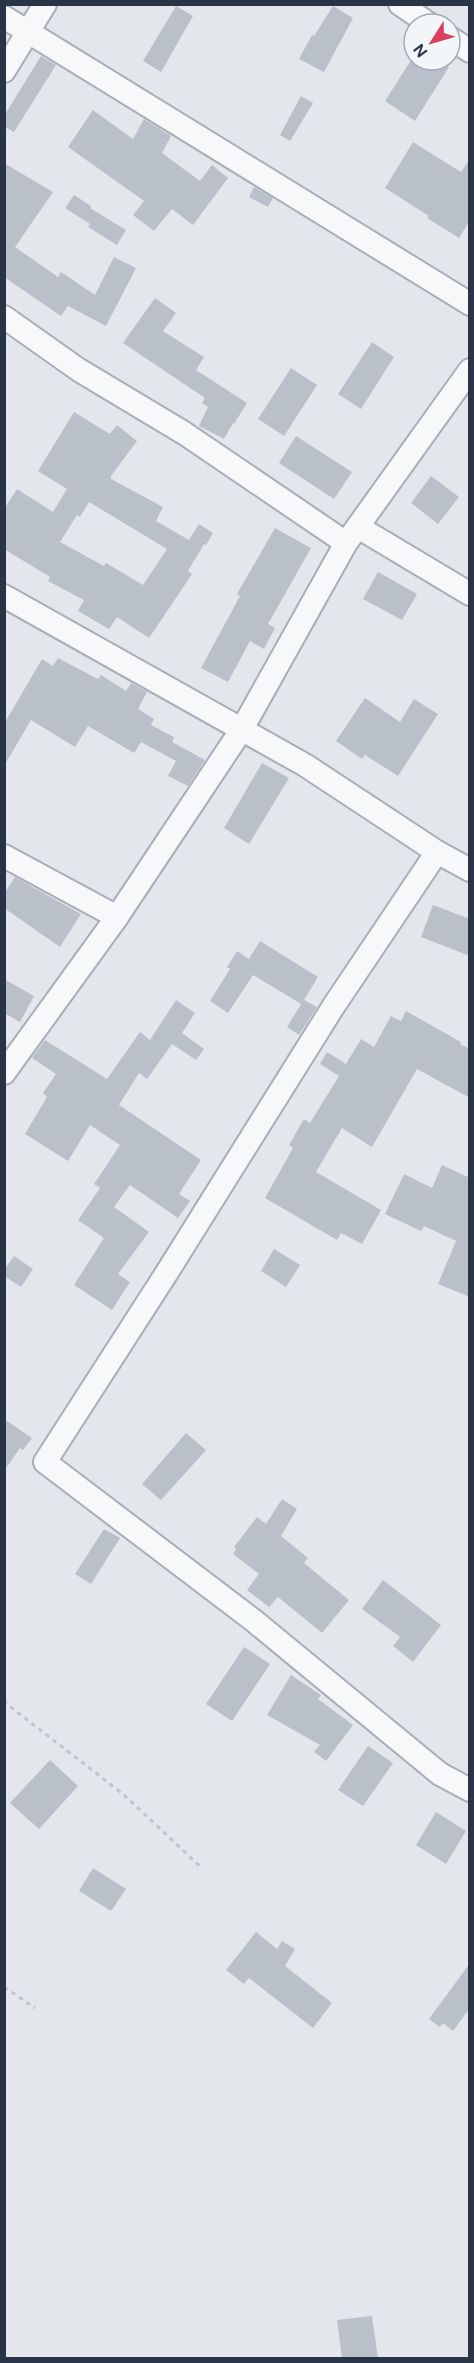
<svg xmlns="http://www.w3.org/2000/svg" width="474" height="2363" font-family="'DM Sans',sans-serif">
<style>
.building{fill:#bac0ca;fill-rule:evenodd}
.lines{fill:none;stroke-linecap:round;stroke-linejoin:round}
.minor-casing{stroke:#a7aeb7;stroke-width:26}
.path{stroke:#c1c5cb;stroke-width:3;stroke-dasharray:4.5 4.5;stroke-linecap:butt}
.minor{stroke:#f6f8fa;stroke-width:22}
</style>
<rect width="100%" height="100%" fill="#e3e7ec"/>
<g class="building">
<polygon points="176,6 193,16 161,72 143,61"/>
<polygon points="333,6 353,18 324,72 299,59 312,35 314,36"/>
<polygon points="41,56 56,65 14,132 4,126 4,116"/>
<polygon points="411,60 438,60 449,67 415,121 385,101"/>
<polygon points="301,96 313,103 290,141 280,135"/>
<polygon points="93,110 133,139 144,119 171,136 162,153 200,181 212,165 228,178 193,225 172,209 154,231 133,215 144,201 68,147"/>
<polygon points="413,142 461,172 470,159 470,220 459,238 427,218 429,216 385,188"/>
<polygon points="4,163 53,192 15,247 58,277 61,272 95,295 114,257 136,268 106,326 68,306 61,316 4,277"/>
<polygon points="254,187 273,198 268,207 249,197"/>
<polygon points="74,195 91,206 90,208 126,230 117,245 88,227 90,224 65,208"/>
<polygon points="155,298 176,313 163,331 204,357 196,370 247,403 234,424 233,423 224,439 199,426 208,407 202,403 205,398 123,343"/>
<polygon points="372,342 394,357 361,409 338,394"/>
<polygon points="291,368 317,385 284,436 258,419"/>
<path d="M74,412L110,434L117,425L137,441L111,476V479L163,507L156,521L189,540L199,524L213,533L206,545L204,544L188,571L192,574L149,638L117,617L109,629L78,611L84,600L48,581L50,577L4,549V509L17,489L53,512L67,489L38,471ZM89,502L167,549L143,585L106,563L104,566L60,542L77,515L80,517Z"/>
<polygon points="296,436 352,472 334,499 279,463"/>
<polygon points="431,476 459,497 438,524 411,503"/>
<polygon points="275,528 311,548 268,624 275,628 264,649 250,641 228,682 201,668 240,596 237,594"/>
<polygon points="378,572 417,594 402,620 363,599"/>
<polygon points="58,658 98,679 101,675 126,691 131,683 147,692 138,709 154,719 151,725 174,737 172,742 205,760 188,786 168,776 176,761 141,742 134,753 88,726 75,747 31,720 4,766 4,724 42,659 53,666"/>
<polygon points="365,698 400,722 414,699 438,714 398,776 365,755 362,759 336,741"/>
<polygon points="262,763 289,778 249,844 224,828"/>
<polygon points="15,877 81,914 60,947 4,908 4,894"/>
<polygon points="433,905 470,919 470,956 421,937"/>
<polygon points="260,941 318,977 304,1000 317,1007 299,1035 287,1027 301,1004 253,975 228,1013 210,1001 230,969 227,967 237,951 249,959"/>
<polygon points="4,979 34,996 20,1022 4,1013"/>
<polygon points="176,1000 195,1013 182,1033 204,1049 196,1060 172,1044 147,1079 139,1073 119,1105 201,1160 179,1194 190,1201 178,1218 130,1185 114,1207 149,1232 118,1274 130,1282 112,1310 74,1285 104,1238 78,1220 100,1188 94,1184 120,1145 90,1125 68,1161 25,1134 47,1097 43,1093 56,1074 32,1058 45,1040 107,1079 140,1032 150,1040"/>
<polygon points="406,1011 461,1042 460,1044 470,1049 470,1098 417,1069 372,1147 342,1128 316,1172 381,1210 362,1244 341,1233 337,1240 265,1198 293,1148 289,1145 304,1119 310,1123 339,1076 320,1064 327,1052 346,1064 361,1039 374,1047 391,1016 401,1021"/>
<polygon points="442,1165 470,1178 470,1297 438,1284 456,1241 424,1226 421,1231 385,1214 404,1174 432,1188"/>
<polygon points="274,1249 300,1265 286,1287 261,1271"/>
<polygon points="14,1256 33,1269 21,1287 4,1276 4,1270"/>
<polygon points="4,1419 32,1438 23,1450 20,1448 4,1471"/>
<polygon points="186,1433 206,1450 161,1500 142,1484"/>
<polygon points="282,1499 297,1509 281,1536 308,1558 304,1563 349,1600 322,1633 278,1597 269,1607 247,1590 259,1574 233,1554 236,1549 234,1547 257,1517 266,1524"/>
<polygon points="104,1529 120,1538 91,1584 75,1574"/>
<polygon points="383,1580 441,1625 413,1662 393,1646 400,1637 362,1609"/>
<polygon points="244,1647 270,1664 232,1721 206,1704"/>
<polygon points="291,1675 321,1695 318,1699 353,1725 326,1761 314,1752 320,1745 267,1715"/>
<polygon points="368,1746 393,1763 363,1806 338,1790"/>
<polygon points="50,1760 78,1786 39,1829 10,1803"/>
<polygon points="436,1812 466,1831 446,1864 416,1845"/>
<polygon points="93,1868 126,1889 111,1911 79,1891"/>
<polygon points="256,1932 277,1949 282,1941 295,1949 285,1966 332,2003 313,2028 249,1978 244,1984 226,1970"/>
<polygon points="470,1963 470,2008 453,2031 443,2023 440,2027 429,2019"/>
<polygon points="372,2316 378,2358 342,2358 337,2320"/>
</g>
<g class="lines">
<defs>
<g id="minor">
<polyline points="400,4 429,24"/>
<polyline points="4,17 470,304"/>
<polyline points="450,38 470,51"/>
<polyline points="4,71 45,4"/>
<polyline points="4,317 79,370 184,433 346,543"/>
<polyline points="358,527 470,594"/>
<polyline points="4,596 305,765 437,852 470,870"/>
<polyline points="437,852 333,1007 166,1274 45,1462 253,1620 440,1774 470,1790"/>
<polyline points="4,856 117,917"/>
<polyline points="4,1073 117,917 242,729 346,543 470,370"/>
</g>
</defs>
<use href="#minor" class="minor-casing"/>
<g class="path">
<polyline points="4,1700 8,1705 123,1794 203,1869"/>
<polyline points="4,1987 35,2008"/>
</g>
<use href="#minor" class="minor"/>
</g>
<rect width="474" height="2363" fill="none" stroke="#293546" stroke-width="12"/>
<g transform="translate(432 42) rotate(233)"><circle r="28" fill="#f3f6f9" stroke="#a2a9b1" stroke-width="1.5"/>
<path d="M0-4.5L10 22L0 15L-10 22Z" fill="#d9405f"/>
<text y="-9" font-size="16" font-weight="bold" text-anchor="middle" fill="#293546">N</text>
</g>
</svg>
